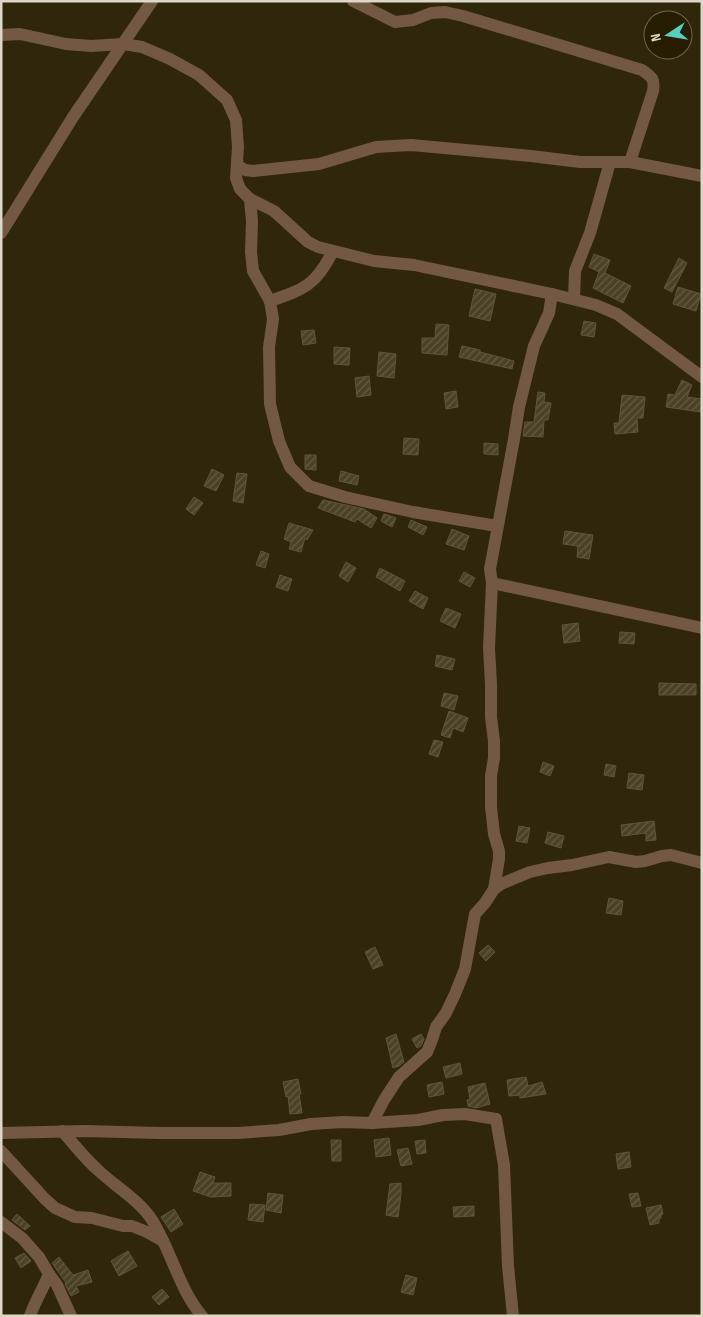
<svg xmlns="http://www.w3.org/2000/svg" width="703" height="1317" font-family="'Sofia Sans Condensed',sans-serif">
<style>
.building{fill:url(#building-hatch);stroke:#5f5539}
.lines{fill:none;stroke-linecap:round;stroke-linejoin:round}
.street{stroke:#735844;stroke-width:12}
</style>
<defs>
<pattern id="building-hatch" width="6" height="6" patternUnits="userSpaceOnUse" patternTransform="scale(1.25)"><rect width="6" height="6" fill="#4b4126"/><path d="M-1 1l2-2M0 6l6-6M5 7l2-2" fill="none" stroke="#645c44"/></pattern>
</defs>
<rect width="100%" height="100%" fill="#30260b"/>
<g class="building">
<polygon points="594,254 610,260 605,273 631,286 623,303 593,288 599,272 589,267"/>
<polygon points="679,258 687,263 672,292 664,288"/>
<polygon points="678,287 701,294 696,311 673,304"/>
<polygon points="475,289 496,294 490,321 469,316"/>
<polygon points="584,321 596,323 594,337 581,335"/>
<polygon points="436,324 449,325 447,355 422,353 422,338 435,338"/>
<polygon points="314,330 316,343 303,345 301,331"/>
<polygon points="462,346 480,350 480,352 514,361 512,369 459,357"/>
<polygon points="334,347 350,348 349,365 334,364"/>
<polygon points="379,352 396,354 394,378 377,376"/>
<polygon points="369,376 371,395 357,397 355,378"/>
<polygon points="682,380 692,385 687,397 702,399 701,412 666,407 668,394 675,395"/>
<polygon points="456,391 458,407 446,409 444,393"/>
<polygon points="538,392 545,393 544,402 551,403 548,420 544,420 543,437 523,436 525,422 534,422"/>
<polygon points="622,395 645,397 643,418 637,418 638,432 615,434 614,423 619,423"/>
<polygon points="404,438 419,439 418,455 403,454"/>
<polygon points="484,443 498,444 498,455 484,454"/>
<polygon points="305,455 316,455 316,470 305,469"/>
<polygon points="212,469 224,475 216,491 204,486"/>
<polygon points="341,471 359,476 357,485 339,481"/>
<polygon points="237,473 247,474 243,503 233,501"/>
<polygon points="194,497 203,503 194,515 186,509"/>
<polygon points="323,500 364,509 377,518 371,528 357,519 355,522 318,508"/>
<polygon points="384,514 396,518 392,527 381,521"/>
<polygon points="411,520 427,527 423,535 408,527"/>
<polygon points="289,523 313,530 307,540 305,538 301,552 289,549 291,542 284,539"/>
<polygon points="452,529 469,536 464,550 446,544"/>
<polygon points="565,531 593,535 589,559 577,557 578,546 563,544"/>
<polygon points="261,551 269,554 265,568 256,565"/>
<polygon points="346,562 356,568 348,582 339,576"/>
<polygon points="380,568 405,581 400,591 376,577"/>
<polygon points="464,572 475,578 470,587 459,581"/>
<polygon points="280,575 292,579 288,591 276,587"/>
<polygon points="415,591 428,598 423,609 409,601"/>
<polygon points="446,608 461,614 455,628 440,621"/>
<polygon points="578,623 580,641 564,643 562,625"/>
<polygon points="620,632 635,633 634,644 619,643"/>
<polygon points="437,655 455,659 452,670 435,666"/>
<polygon points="659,683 696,684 696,695 659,695"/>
<polygon points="444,693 458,696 454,710 441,706"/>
<polygon points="449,711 468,718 463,732 453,728 450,738 441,735"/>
<polygon points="434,740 443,742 438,757 429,754"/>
<polygon points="543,762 554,766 550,776 540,772"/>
<polygon points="606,764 616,766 614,777 604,775"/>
<polygon points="629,773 644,775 642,790 627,788"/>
<polygon points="654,821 656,840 646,841 646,833 622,836 621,825"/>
<polygon points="519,826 530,828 527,843 516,841"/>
<polygon points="548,832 564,836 561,848 545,843"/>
<polygon points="609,898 623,901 621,915 606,913"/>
<polygon points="488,945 495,952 486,961 479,953"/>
<polygon points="375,947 383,965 373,969 365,952"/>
<polygon points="396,1034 404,1062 399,1066 393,1068 386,1038"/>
<polygon points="421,1034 424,1039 421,1046 417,1048 412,1039"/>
<polygon points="460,1063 462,1074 446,1078 443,1067"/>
<polygon points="526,1077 528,1086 542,1082 546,1094 520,1098 520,1095 509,1096 507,1080"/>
<polygon points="298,1079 301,1094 299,1094 302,1113 290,1114 288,1096 286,1097 283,1082"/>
<polygon points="442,1082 444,1094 429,1097 427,1085"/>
<polygon points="485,1083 490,1104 476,1108 468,1106 467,1100 470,1099 468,1087"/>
<polygon points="389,1138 391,1155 376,1157 374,1140"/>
<polygon points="331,1140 341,1140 341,1161 332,1161"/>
<polygon points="425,1140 426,1153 417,1154 415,1141"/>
<polygon points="408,1148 412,1164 401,1166 397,1150"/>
<polygon points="629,1152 631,1167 618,1169 616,1154"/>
<polygon points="200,1172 215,1177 213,1183 231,1183 231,1196 211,1197 193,1191"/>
<polygon points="401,1183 401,1194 398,1217 386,1215 390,1184"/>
<polygon points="268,1193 283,1195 281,1213 266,1210"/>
<polygon points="638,1193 641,1206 632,1207 629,1194"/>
<polygon points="250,1204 265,1205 263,1222 248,1220"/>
<polygon points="661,1205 663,1214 661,1215 661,1218 659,1219 659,1223 650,1225 646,1208"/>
<polygon points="474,1206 474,1216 454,1217 453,1207"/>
<polygon points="174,1209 183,1224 171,1232 161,1217"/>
<polygon points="17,1214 30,1226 25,1230 12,1220"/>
<polygon points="128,1251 137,1266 119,1276 111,1261"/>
<polygon points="24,1253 31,1261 21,1268 15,1258"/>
<polygon points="59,1257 73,1275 88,1270 92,1282 76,1286 79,1292 71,1296 65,1284 66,1283 52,1263"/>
<polygon points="406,1275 417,1278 413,1295 401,1292"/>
<polygon points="162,1289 169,1297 159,1305 152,1297"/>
</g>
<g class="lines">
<g class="street">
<path d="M353,1L395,22L413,20L431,13L445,12L463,16L642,70C652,77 655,79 653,91L630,162"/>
<polyline points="1,35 20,34 66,44 91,46 123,44 142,47 170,59 199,75 227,100 236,120 238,147 236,178 240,189 250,199 274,211 308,242 318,247 374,261 414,265 552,294 596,305 617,314 702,377"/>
<polyline points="237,165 245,170 253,171 319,164 376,147 411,145 531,156 580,162 630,162 702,176"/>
<polyline points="250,199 252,221 251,252 253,271 270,301 273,319 269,347 270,404 279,441 290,467 309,486 345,497 413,512 497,526"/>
<polyline points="1,233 73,117 152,1"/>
<polyline points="574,299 575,271 590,233 610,162"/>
<path d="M270,301C305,289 316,285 333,251"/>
<polyline points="492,583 702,628"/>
<polyline points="494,889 499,859 499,851 494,834 491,807 491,776 494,758 494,741 491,717 491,684 489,648 492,583 490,569 514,439 519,407 534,346 549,313 552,294"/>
<polyline points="372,1123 384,1100 399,1077 427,1052 432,1040 436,1027 446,1013 455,994 465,969 475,914 485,903 494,889 501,884 530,872 548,868 572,865 609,857 636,862 645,861 662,856 671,855 702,863"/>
<path d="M62,1131C74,1144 85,1159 99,1171C116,1187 139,1200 152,1220C171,1250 179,1289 202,1316"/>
<polyline points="1,1133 85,1131 158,1133 238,1133 279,1130 311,1124 343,1122 372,1123 418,1120 443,1115 465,1114 496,1119 504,1165 508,1266 513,1316"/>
<polyline points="1,1151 45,1199 55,1208 75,1217 92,1218 123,1226 132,1226 147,1232 163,1241"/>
<polyline points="1,1222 22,1238 39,1257 49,1274 57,1285 71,1316"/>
<path d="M30,1316C35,1301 43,1289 49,1274"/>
</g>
</g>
<rect width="703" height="1317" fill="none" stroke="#ddd7c7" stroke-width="5"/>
<g transform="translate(668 35) rotate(258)"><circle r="24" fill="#261d03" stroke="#6f6751"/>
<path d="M0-4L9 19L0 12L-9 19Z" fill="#58cec1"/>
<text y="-8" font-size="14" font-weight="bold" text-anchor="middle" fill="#ddd7c7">N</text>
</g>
</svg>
